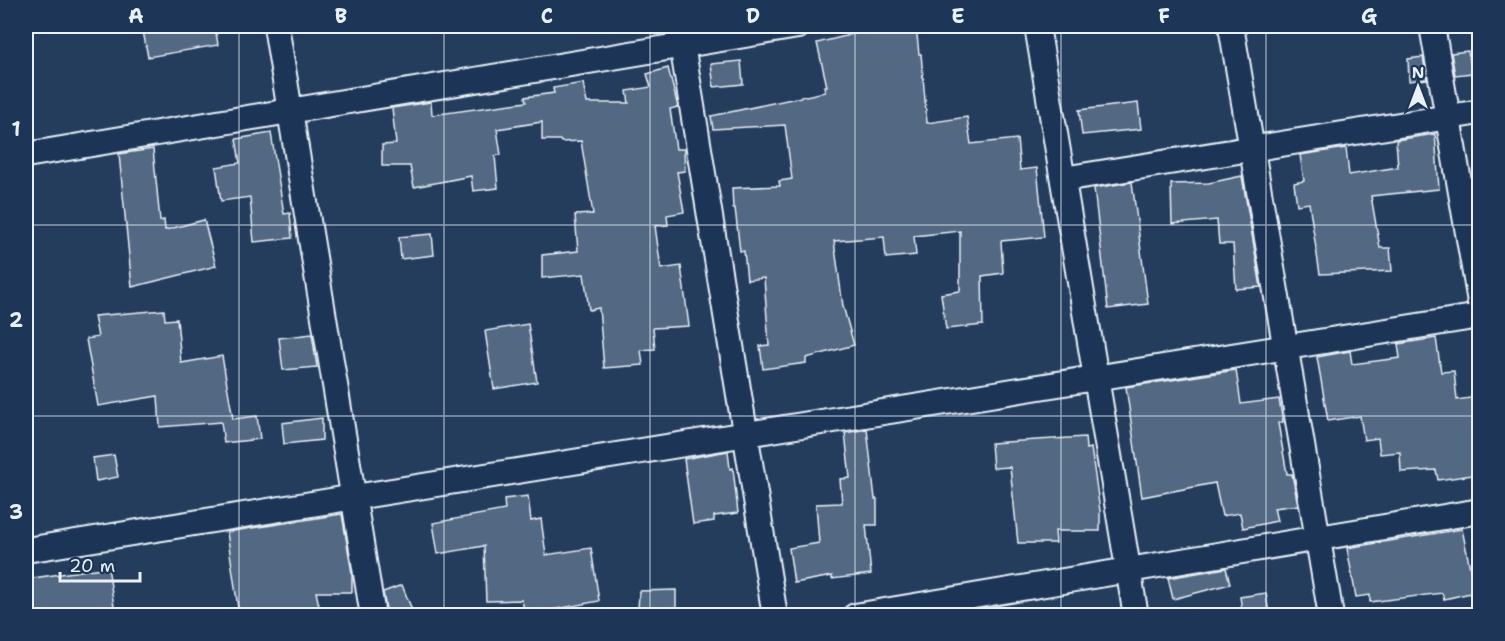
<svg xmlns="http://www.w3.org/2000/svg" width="1505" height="641" viewBox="0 0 1505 641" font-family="'Shantell Sans',sans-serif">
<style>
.building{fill:#536782;stroke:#e8f1f8;stroke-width:1.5}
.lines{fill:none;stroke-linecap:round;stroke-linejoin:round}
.street-casing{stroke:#e8f1f8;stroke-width:28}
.street{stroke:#1d3557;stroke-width:24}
.grid{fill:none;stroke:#e8f1f8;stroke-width:1.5;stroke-opacity:0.55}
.neatline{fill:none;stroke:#e8f1f8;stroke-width:2}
.grid-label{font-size:20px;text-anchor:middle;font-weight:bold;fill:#e8f1f8}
</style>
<rect width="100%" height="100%" fill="#253d5d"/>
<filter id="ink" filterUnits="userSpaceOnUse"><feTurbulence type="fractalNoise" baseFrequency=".0167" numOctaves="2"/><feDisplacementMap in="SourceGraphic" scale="12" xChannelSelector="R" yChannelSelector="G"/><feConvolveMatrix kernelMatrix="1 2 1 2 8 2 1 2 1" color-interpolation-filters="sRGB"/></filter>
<g filter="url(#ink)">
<g class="building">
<polygon points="142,26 215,26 218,45 148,57"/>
<polygon points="894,26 916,26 919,54 921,54 927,123 967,117 971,144 1017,139 1020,170 1037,168 1044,237 1001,241 1003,273 982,276 983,325 946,329 941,294 960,291 960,231 914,236 916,255 886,258 884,237 834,241 843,306 854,345 806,358 806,363 763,369 760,346 769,345 764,278 747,280 744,251 740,251 735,208 733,208 732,188 780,186 779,181 792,179 785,125 713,129 711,116 825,92 824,86 827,86 817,43 858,33 896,35"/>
<polygon points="1468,51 1472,73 1455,75 1451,53"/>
<polygon points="1423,57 1427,79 1409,81 1408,59"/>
<polygon points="741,61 743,84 714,87 711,64"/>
<polygon points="668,68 678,107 670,109 676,149 684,149 685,171 677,172 684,212 667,215 668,225 655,226 661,269 681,266 689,326 653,328 655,349 641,350 643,365 604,368 599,308 589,310 584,274 542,278 542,255 578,251 575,215 593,214 581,141 561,142 560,140 542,140 542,122 497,129 501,155 495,156 498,188 473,191 471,176 414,187 410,166 382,166 382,145 396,144 392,108 431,102 432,115 526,102 525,97 554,93 553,88 583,83 587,103 629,103 627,91 651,87 647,74"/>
<polygon points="1138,103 1141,129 1082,135 1079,110"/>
<polygon points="271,133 284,214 290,213 292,238 254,242 250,197 221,201 216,167 240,163 236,139"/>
<polygon points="1435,134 1439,189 1371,196 1380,248 1390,248 1392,271 1320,274 1309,203 1297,205 1294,183 1304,181 1300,155 1346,148 1349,175 1398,167 1396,140"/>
<polygon points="153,149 160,221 164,220 165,230 204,220 216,266 132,287 119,154"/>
<polygon points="1242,176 1261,287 1236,289 1233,244 1219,244 1217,220 1172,224 1171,184 1209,183"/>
<polygon points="1132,182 1148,304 1108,309 1094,188"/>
<polygon points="432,234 434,255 401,259 399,237"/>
<polygon points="164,310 165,320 177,319 181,363 222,356 233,419 257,416 260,439 224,443 221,422 160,427 158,396 98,406 86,339 98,337 94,316"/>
<polygon points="528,324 537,382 494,389 485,331"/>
<polygon points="312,334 317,367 283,370 279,338"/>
<polygon points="1436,338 1441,372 1454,371 1457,400 1477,397 1479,416 1479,474 1438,480 1436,470 1401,472 1400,452 1380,454 1378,438 1364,440 1360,416 1328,421 1317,357 1350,351 1352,364 1400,358 1398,344"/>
<polygon points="1236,370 1241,404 1279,399 1283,422 1278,423 1287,474 1292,474 1298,505 1274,508 1277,521 1243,528 1240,513 1222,516 1215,483 1142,497 1126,387"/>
<polygon points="322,418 322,440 284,444 282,423"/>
<polygon points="867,429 875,499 877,499 877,525 866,525 871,574 832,579 832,576 794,583 789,548 819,543 816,504 842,503 840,479 850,478 845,433"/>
<polygon points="1085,437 1086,449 1091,448 1100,511 1100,531 1055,531 1056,543 1018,543 1010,467 993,468 991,443"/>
<polygon points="728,451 730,469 733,468 738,513 714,516 714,521 693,524 684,459"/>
<polygon points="114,455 118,477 96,481 93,458"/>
<polygon points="528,496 531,521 541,519 546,555 591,548 599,601 525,615 522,600 486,601 484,546 438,554 433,523 505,510 504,499"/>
<polygon points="342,514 352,573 352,592 316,592 321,615 239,615 227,532"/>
<polygon points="1462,529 1475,592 1444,599 1442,593 1370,602 1370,595 1356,597 1347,548"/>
<polygon points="108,567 115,613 98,615 32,615 27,579"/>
<polygon points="1226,568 1230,584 1173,599 1168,578"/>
<polygon points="402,585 414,615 387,615 383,592"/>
<polygon points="676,590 676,610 638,611 639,591"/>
<polygon points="1266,593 1269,615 1243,615 1240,597"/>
</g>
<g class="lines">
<g class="street-casing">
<g id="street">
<polyline points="276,26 373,616"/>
<polyline points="679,26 775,616"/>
<polyline points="1037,26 1136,616"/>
<polyline points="1231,26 1331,616"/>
<polyline points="1432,26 1480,302"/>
<polyline points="26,155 798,26"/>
<polyline points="1063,179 1480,112"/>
<polyline points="26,550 1480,316"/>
<polyline points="855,616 1480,511"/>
</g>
</g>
<use href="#street" class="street"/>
</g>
</g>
<path class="grid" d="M239 26V616M444 26V616M650 26V616M855 26V616M1061 26V616M1266 26V616M26 225H1480M26 416H1480"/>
<rect width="1505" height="641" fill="none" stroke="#1d3557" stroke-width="66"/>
<g transform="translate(1418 87)" stroke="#1d3557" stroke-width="4.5" paint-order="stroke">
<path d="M0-4.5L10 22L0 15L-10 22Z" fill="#e8f1f8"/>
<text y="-9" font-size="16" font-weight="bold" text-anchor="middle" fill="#e8f1f8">N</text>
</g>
<path d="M60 572v9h80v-9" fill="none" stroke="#e8f1f8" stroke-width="3"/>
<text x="69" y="572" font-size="18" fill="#e8f1f8" stroke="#1d3557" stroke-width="4.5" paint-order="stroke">20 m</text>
<rect x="33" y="33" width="1439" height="575" class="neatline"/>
<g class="grid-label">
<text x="136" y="23">A</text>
<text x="341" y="23">B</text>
<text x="547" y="23">C</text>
<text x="753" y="23">D</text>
<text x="958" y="23">E</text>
<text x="1164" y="23">F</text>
<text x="1369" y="23">G</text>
<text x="16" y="136">1</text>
<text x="16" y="327">2</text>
<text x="16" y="519">3</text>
</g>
</svg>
